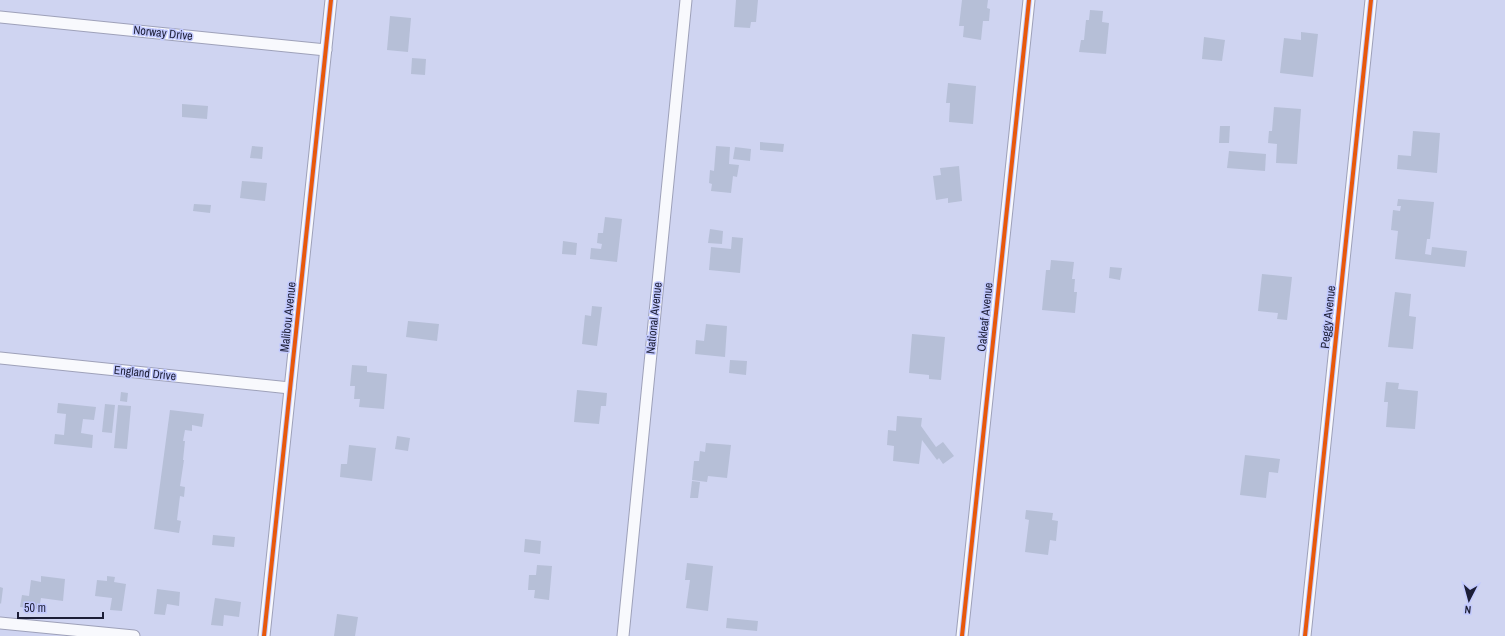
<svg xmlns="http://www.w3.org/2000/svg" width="1505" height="636" viewBox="0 0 1505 636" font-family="'Archivo Narrow',sans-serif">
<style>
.building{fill:#b6bfd7}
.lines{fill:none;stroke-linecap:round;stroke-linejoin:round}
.street-casing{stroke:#9ea1b9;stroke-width:13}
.street{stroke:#f8f9fd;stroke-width:11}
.cycleway-casing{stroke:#c2c9fe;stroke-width:6}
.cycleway{stroke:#e8590c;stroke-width:4}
.labels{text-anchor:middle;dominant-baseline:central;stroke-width:3;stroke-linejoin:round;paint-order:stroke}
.street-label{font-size:12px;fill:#1c1e36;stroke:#c2c9fe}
</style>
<rect width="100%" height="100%" fill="#cfd4f1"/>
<g class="building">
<polygon points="736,0 758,0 756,22 751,22 750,28 734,27"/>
<polygon points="962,0 988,0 987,8 990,9 989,21 983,21 981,40 963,37 964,26 959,26"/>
<polygon points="1090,10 1103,11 1102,22 1109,23 1106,54 1079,52 1081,40 1084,40 1086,20 1089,20"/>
<polygon points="390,16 411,18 408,52 387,50"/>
<polygon points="1301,32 1318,34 1313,77 1280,73 1284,38 1301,40"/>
<polygon points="1204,37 1225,40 1222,61 1202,59"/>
<polygon points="412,58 426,59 425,75 411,74"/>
<polygon points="948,83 976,86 973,124 949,122 950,103 946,103"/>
<polygon points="182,104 208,106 207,119 182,117"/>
<polygon points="1274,107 1301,109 1297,164 1276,163 1277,144 1268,143 1269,131 1272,131"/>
<polygon points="1220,126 1230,126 1229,143 1219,143"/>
<polygon points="1413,131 1440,133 1437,173 1397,169 1398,155 1411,156"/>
<polygon points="760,142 784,144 783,152 760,150"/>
<polygon points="252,146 263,147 262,159 250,158"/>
<polygon points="716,146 730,147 729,164 739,165 737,177 733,176 731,193 711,191 712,184 709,183 710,170 714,171"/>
<polygon points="735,147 751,149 750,161 733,159"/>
<polygon points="1229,151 1266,154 1265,171 1227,168"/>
<polygon points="959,166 962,201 948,203 948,198 936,200 933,176 941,175 940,168"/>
<polygon points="242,181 267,183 265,201 240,198"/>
<polygon points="1398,199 1434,202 1430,239 1427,239 1425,254 1431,255 1432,247 1467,251 1465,267 1395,259 1398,231 1391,230 1393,210 1400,211 1401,206 1397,206"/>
<polygon points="194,204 211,205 210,213 193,211"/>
<polygon points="605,217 622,219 617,262 590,259 591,248 601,249 602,244 597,243 598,233 603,233"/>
<polygon points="710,229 723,231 722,244 708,243"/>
<polygon points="732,237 743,238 740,273 709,270 711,247 731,249"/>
<polygon points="563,241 577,243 576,255 562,254"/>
<polygon points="1051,260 1074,262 1072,279 1075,279 1074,292 1077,292 1075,313 1042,310 1046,270 1050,270"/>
<polygon points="1110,267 1122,268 1120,280 1109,278"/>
<polygon points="1262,274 1292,277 1287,320 1277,319 1278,313 1258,311"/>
<polygon points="1395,292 1411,294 1409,316 1416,317 1413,349 1388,347"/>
<polygon points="592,306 602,307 597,346 582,344 585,315 591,316"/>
<polygon points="408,321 439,324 437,341 406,337"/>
<polygon points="706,324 727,326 725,357 695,354 696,340 704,341"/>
<polygon points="912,334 945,337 941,380 929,379 929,375 909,373"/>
<polygon points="730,360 747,361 746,375 729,373"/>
<polygon points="352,365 367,366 367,372 387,374 384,409 359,407 360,399 354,399 355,386 350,386"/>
<polygon points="1386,382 1399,383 1398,389 1418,391 1415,429 1386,427 1388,402 1384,402"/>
<polygon points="577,390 607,393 606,406 601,406 599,424 574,422"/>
<polygon points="121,392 128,393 127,402 120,401"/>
<polygon points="58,403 96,407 94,420 83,419 81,433 93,435 92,448 54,444 55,434 64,435 66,414 57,413"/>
<polygon points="105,404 115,405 112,433 102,432"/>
<polygon points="118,405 131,406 127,449 114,448"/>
<polygon points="170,410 204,414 202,427 192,425 192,431 185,430 183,441 185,441 183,460 184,460 180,486 185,487 184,497 180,496 177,520 181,521 179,533 154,529"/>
<polygon points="897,416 922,418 921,426 936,447 943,442 954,456 943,464 939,458 937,460 922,440 919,464 893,461 894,446 887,445 888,430 896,431"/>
<polygon points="397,436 410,438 408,451 395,449"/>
<polygon points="706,443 731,445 727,478 708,476 707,482 692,480 694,461 699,461 700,451 705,452"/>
<polygon points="349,445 376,448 372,481 340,477 341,464 347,464"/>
<polygon points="1245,455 1280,459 1278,473 1269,472 1266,498 1240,495"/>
<polygon points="692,481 700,482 698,498 690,498"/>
<polygon points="1026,510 1053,513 1052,520 1058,521 1056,541 1050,540 1048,555 1025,552 1029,520 1025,519"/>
<polygon points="213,535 235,537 234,547 212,545"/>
<polygon points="525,539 541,541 540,554 524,552"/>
<polygon points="687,563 713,566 708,611 686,608 690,580 685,580"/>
<polygon points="537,565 552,566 549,600 534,598 535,590 528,590 529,575 536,575"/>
<polygon points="41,576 65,579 63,601 41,598 39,609 20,607 22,595 29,596 31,580 41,582"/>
<polygon points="107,576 115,577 114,582 126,584 122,611 110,610 112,598 95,596 97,580 107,581"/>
<polygon points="0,587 3,588 1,604 0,603"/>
<polygon points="157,589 180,592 179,606 167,604 165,615 154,614"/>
<polygon points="215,598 241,602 239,617 224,615 223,626 211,625"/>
<polygon points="337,614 358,617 355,636 334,636"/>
<polygon points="727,618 758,621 757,631 726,628"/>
</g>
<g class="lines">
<g class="street-casing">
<g id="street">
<polyline points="0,17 326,50"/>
<polyline points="0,358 290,388"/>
<polyline points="0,623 134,636"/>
<polyline points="264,636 331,0"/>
<polyline points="623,636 686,0"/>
<polyline points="962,636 1029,0"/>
<polyline points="1305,636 1371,0"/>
</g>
</g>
<use href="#street" class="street"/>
<g class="cycleway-casing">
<g id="cycleway">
<polyline points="264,636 331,0"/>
<polyline points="962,636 1029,0"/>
<polyline points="1305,636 1371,0"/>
</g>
</g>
<use href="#cycleway" class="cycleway"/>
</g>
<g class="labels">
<g class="street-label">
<text transform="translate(163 33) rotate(6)">Norway Drive</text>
<text transform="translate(288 317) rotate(-84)">Malibou Avenue</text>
<text transform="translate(985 317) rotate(-84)">Oakleaf Avenue</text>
<text transform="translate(1328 317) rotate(-84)">Peggy Avenue</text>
<text transform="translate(654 318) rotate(-84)">National Avenue</text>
<text transform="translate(145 373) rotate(6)">England Drive</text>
</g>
</g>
<g transform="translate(1469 600) rotate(186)" stroke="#c2c9fe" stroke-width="3" paint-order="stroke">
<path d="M0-3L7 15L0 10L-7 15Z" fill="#1c1e36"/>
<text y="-6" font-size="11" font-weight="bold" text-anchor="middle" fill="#1c1e36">N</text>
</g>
<path d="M18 612v6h85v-6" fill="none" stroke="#1c1e36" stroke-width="2"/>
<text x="24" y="612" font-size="12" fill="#1c1e36" stroke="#c2c9fe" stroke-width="3" paint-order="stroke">50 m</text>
</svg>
